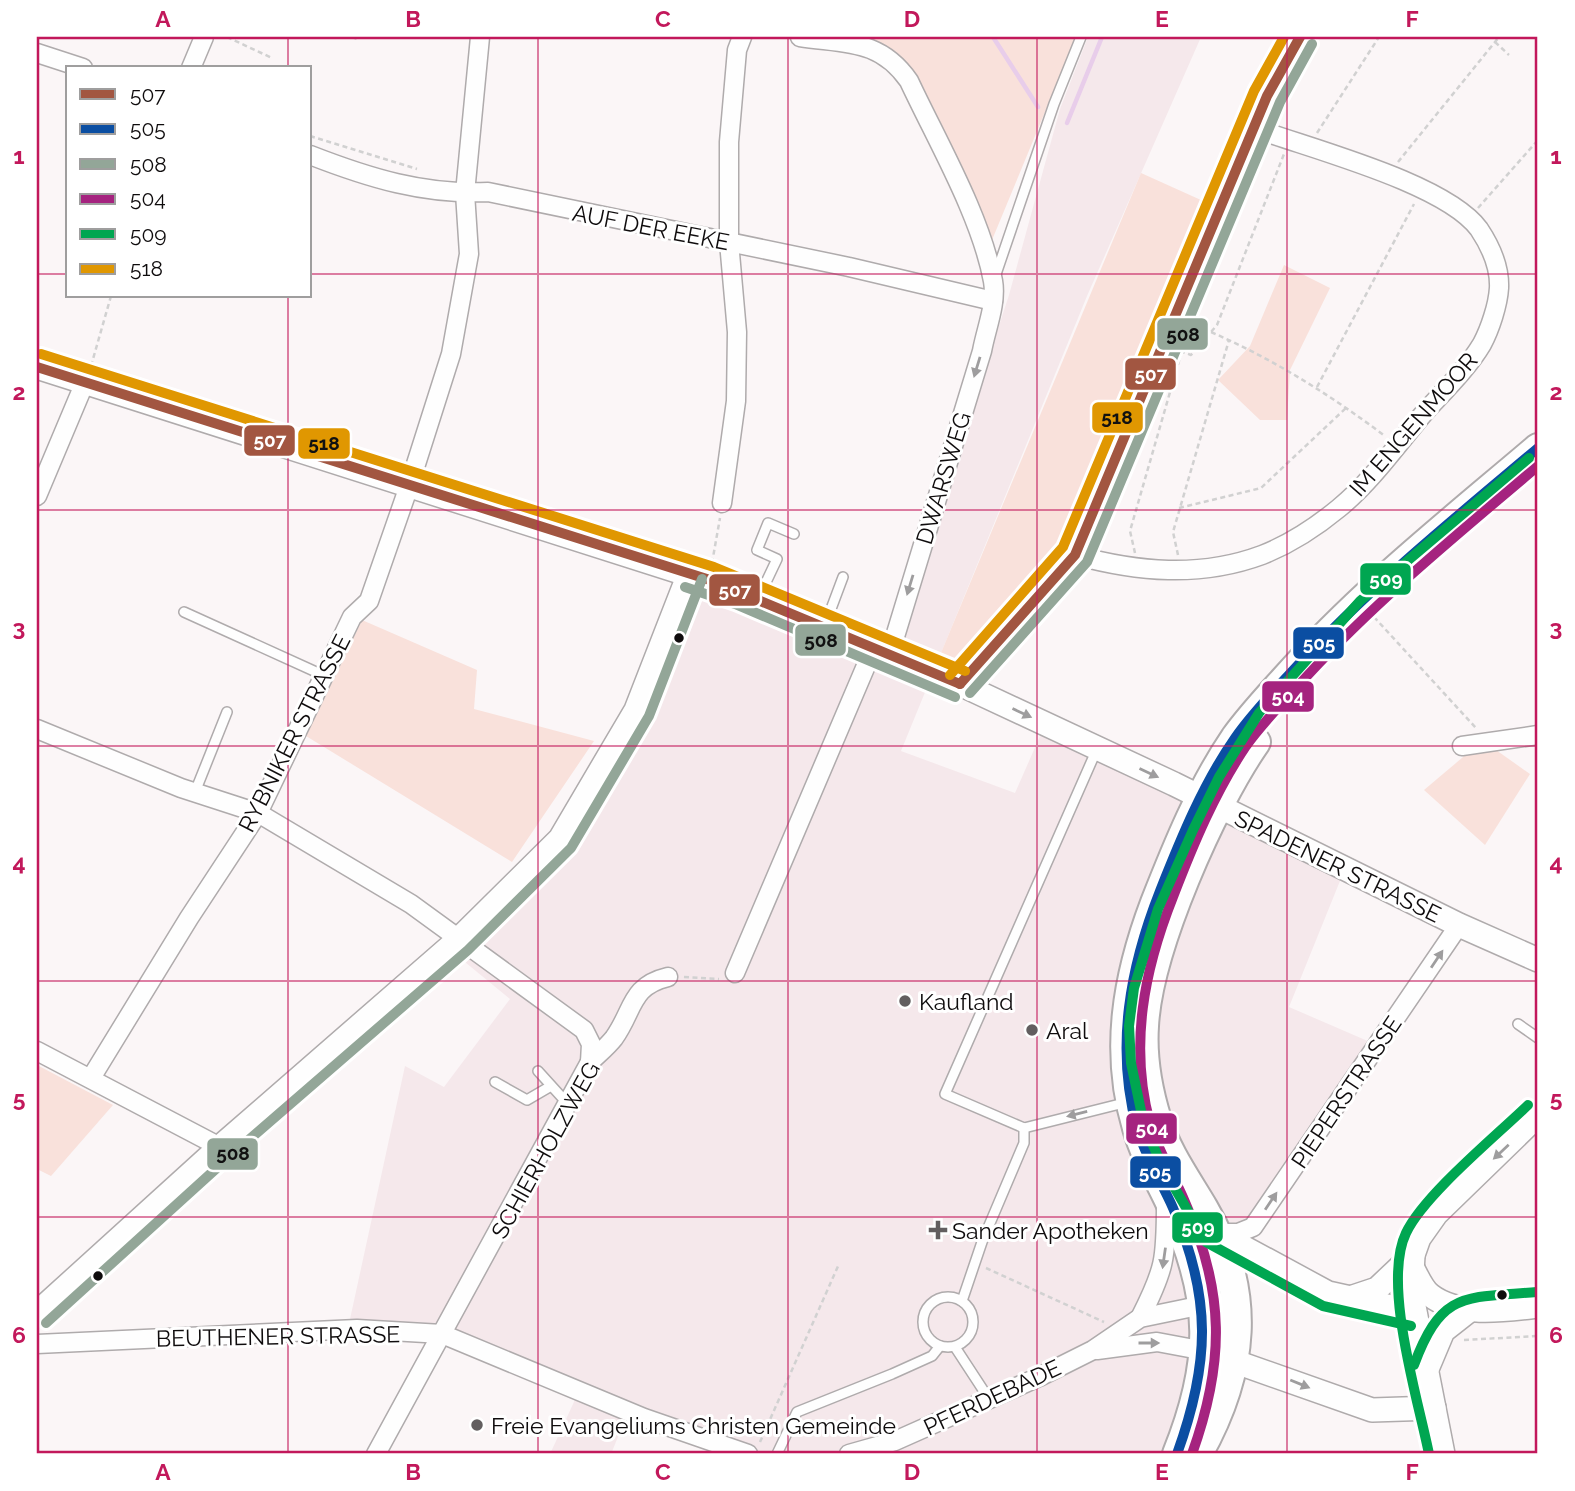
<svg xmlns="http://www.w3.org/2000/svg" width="1575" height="1491" viewBox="0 0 1575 1491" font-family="Raleway,sans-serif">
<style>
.built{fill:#f5e8eb}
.green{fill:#f9e1db}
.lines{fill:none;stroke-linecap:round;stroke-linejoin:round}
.stream{stroke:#e8cdea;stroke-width:4.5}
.service-casing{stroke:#afabac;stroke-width:12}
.minor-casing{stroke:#afabac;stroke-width:21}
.tertiary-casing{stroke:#afabac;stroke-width:26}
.primary-casing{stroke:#afabac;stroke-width:32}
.path{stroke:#d1d1d1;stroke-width:2.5;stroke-dasharray:5 3.5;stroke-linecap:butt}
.service{stroke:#fefefe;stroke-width:9}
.minor{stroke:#fefefe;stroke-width:18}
.tertiary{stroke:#fefefe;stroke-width:23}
.primary{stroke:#fefefe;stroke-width:28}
.bus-1-casing{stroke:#fff;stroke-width:16}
.bus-2-casing{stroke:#fff;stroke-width:16}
.bus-3-casing{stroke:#fff;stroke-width:16}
.bus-4-casing{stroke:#fff;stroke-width:16}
.bus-5-casing{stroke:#fff;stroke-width:16}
.bus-6-casing{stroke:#fff;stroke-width:16}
.bus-1{stroke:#a25641;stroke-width:10}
.bus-2{stroke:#0b4ea2;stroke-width:10}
.bus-3{stroke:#93a698;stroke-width:10}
.bus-4{stroke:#a5237f;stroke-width:10}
.bus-5{stroke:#00a651;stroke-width:10}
.bus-6{stroke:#e09701;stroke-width:10}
.oneway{fill:#9e9d9e}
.grid{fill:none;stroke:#c2185b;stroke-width:2;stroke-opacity:0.55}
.bus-dot{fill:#0f0c0d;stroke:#fff;stroke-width:2.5}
.poi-dot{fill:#625e5f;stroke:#fff;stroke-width:2.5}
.labels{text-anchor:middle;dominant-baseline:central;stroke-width:6;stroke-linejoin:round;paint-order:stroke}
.street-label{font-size:23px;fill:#0f0c0d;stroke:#fff}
.poi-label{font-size:23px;fill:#0f0c0d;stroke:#fff;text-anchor:start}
.line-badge{stroke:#fff;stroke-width:2.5}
.badge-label{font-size:19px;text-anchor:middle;font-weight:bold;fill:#fff}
.pale-badge-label{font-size:19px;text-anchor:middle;font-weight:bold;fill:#111}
.neatline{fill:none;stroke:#c2185b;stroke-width:2.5}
.grid-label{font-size:23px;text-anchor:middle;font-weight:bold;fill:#c2185b}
</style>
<rect width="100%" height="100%" fill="#fbf6f7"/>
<polygon class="built" points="1088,37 1201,37 1087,296 901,751 1015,793 1044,727 1344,871 1289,1007 1370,1042 1231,1241 1243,1302 1203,1454 752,1454 629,1410 611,1454 550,1454 579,1391 442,1341 347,1333 405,1066 444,1087 510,999 460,958 566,844 694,582 890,661 1009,295 1060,109"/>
<g class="green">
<polygon points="830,37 1076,37 992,240 915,81"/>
<polygon points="1141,173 1212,205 1072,553 958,682 933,672"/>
<polygon points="1284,265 1330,288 1290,370 1287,420 1260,420 1218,380 1250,346"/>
<polygon points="362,620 477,670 474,709 594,741 512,862 306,736"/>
<polygon points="1496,750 1530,774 1485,845 1424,790 1469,752"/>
<polygon points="37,1065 113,1105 51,1176 37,1169"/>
</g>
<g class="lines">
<g class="stream">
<polyline points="993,37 1038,107"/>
<polyline points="1067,123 1102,37"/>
</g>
<g class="service-casing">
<g id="service">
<polyline points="995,277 1054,104 1081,37"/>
<polyline points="759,597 777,559 757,550 768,523 794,534"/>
<polyline points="184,612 325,676"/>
<polyline points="825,625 843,577"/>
<polyline points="1097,749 945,1094 1024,1128 1128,1102"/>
<polyline points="195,792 227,712"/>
<polyline points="1518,1024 1538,1038"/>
<polyline points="538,1071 567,1103"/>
<polyline points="495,1082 527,1100 551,1086"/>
<circle cx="948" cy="1322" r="25"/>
<polyline points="962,1301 982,1242 1024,1143 1024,1128"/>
<polyline points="955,1347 989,1399"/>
<polyline points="777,1454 797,1412 892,1374 932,1356 940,1346"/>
</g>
</g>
<g class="minor-casing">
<g id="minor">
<path d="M800 37C846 44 880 39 909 81 937 141 981 216 993 281 997 303 986 329 982 351L890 653"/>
<polyline points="37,53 83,68"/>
<polyline points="191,68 204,37"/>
<path d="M310 155C369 178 424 195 488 192L849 267 993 301"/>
<polyline points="37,496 85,382"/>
<polyline points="722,503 736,401 737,332 729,242 729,142 737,50 742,37"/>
<path d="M1075 555C1137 572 1200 578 1262 555 1290 544 1316 527 1339 508 1371 482 1397 445 1424 413 1444 391 1467 369 1482 344 1490 329 1498 305 1499 288 1500 266 1491 247 1479 229 1445 183 1311 149 1254 128"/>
<polyline points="37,729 181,788 258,813 411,904 584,1030 591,1044 590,1062"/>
<polyline points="1462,746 1538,735"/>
<polyline points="735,973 874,647"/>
<polyline points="37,1051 220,1147"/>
<polyline points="91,1078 189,918 258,813 352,617 369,601 409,486 451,354 469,254 465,193 480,37"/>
<polyline points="1217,1233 1238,1233 1253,1227 1459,925"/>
<path d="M1140 1318C1165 1269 1166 1259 1166 1204"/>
<polyline points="37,1344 357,1329 442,1334 644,1418 748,1454"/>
<polyline points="1097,1350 1157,1342 1205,1351"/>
<path d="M376 1454 590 1062C598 1054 607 1047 614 1038 634 1010 630 986 668 977"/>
<polyline points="849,1454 895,1441 1039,1377 1093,1350 1140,1318 1203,1305 1237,1307"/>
</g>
</g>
<g class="tertiary-casing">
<g id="tertiary">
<polyline points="37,367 740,591 960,684 1174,784 1459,925 1538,960"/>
<polyline points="960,684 1075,555 1267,96 1300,37"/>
<polyline points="1217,1233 1328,1293 1414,1312"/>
<path d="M1412 1267C1417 1276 1422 1289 1430 1295 1458 1317 1505 1310 1538 1306"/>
<polyline points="1350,1298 1377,1289 1413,1255"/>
<polyline points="37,1313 220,1147 459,939 560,839 636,710 689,574"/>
<polyline points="1219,1356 1372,1410 1434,1408"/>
<polyline points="1427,1369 1443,1331 1471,1309"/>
<polyline points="1443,1454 1411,1291 1413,1255 1419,1238 1436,1214 1538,1115"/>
</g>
</g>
<g class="primary-casing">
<g id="primary">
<path d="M1177 1454C1214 1362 1214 1300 1173 1209 1161 1182 1145 1157 1137 1128 1114 1051 1127 977 1155 903 1177 847 1201 788 1235 738 1250 717 1268 698 1285 679 1361 593 1451 522 1538 448"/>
<path d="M1198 1454C1244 1372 1253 1292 1204 1209 1187 1180 1167 1153 1157 1120 1148 1091 1142 1056 1144 1026 1148 949 1212 805 1256 742"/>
</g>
</g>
<g class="path">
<polyline points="227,37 272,58"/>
<polyline points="352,37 359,40"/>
<polyline points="1495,42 1509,55"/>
<polyline points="1317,133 1379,37"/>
<polyline points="310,136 417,169"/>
<polyline points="1398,162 1499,37"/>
<polyline points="1478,208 1538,140"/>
<path d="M1211 332C1275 360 1330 395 1385 436"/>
<polyline points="1180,351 1191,355 1217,325 1284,154"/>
<polyline points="91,366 111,296"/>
<polyline points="1317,387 1414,204"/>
<polyline points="1179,508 1261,488 1347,407"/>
<polyline points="1135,553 1130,531 1181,354"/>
<polyline points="1178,555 1173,532 1229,340"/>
<polyline points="712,563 720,518"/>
<polyline points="1374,617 1476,728"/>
<polyline points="684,977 719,979"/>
<polyline points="986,1268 1104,1322"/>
<polyline points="1464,1340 1538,1336"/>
<polyline points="760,1442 839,1264"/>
<polyline points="1365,1454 1366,1452 1372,1454"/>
</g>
<use href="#service" class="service"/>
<use href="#minor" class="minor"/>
<use href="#tertiary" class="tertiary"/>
<use href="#primary" class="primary"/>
<g class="bus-1-casing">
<g id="bus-1">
<polyline points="37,367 710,580 960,684"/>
<polyline points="960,684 1075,555 1267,96 1300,37"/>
</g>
</g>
<g class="bus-2-casing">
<path id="bus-2" d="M1177 1454C1210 1363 1212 1298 1173 1208 1161 1181 1145 1156 1137 1128 1115 1047 1130 967 1160 891 1181 838 1203 784 1235 738 1253 712 1276 689 1297 666 1371 586 1455 518 1538 448"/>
</g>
<g class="bus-3-casing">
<g id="bus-3">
<polyline points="685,587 735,604 955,697"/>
<polyline points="970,693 1087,562 1280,102 1312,44"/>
<polyline points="46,1323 229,1157 468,950 571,848 649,716 702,579"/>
</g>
</g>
<g class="bus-4-casing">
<path id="bus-4" d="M1192 1454C1225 1362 1225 1292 1185 1202 1174 1176 1158 1151 1150 1123 1129 1046 1144 970 1173 897 1193 845 1215 792 1246 746 1264 721 1286 699 1307 676 1378 599 1459 533 1538 466"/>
</g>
<g class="bus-5-casing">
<g id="bus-5">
<polyline points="1411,1326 1323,1306 1206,1242 1163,1168 1144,1125 1131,1063 1129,1026 1134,988 1158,909 1193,830 1219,777 1259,713 1360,601 1529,458"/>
<path d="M1414 1365C1442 1290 1465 1298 1537 1292"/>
<path d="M1429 1454C1418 1399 1382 1283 1406 1233 1424 1195 1496 1136 1528 1105"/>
</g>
</g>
<g class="bus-6-casing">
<g id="bus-6">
<polyline points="41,354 714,567 965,671"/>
<polyline points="950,675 1063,547 1254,91 1284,37"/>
</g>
</g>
<use href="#bus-1" class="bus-1"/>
<use href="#bus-2" class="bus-2"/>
<use href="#bus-3" class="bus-3"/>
<use href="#bus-4" class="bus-4"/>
<use href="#bus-5" class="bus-5"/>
<use href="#bus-6" class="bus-6"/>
</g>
<defs><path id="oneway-solid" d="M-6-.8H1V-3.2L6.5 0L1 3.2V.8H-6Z" transform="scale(1.75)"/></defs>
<g class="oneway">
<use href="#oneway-solid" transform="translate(977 367) rotate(107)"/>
<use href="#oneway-solid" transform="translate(910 585) rotate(107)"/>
<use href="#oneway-solid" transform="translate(1022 713) rotate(25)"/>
<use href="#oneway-solid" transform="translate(1149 773) rotate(25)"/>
<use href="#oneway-solid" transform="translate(1437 959) rotate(-56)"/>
<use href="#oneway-solid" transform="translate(1077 1114) rotate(166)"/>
<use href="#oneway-solid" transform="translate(1501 1152) rotate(137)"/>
<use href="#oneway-solid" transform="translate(1271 1201) rotate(-56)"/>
<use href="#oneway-solid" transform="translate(1164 1258) rotate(98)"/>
<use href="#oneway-solid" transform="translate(1149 1343)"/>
<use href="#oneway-solid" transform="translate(1300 1384) rotate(22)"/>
</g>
<path class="grid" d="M288 37V68M538 37V1454M788 37V1454M1037 37V1454M1287 37V1454M37 274H68M310 274H1538M288 296V1454M37 510H1538M37 746H1538M37 981H1538M37 1217H1538"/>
<g class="bus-dot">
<circle cx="679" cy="638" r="6"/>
<circle cx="98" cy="1276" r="6"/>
<circle cx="1502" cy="1295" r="6"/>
</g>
<g class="poi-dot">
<circle cx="905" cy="1001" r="7"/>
<circle cx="1032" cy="1030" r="7"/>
<path d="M934.5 1219.5h7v7h7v7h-7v7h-7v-7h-7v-7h7z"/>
<circle cx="477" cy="1425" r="7"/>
</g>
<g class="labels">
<g class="street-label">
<text transform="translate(651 227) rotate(11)">AUF DER EEKE</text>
<text transform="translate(1413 424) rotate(-49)">IM ENGENMOOR</text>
<text transform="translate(943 478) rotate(-73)">DWARSWEG</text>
<text transform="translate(294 733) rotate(-63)">RYBNIKER STRASSE</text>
<text transform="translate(1338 866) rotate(26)">SPADENER STRASSE</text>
<text transform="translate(1346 1092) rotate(-56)">PIEPERSTRASSE</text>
<text transform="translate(545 1150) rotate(-61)">SCHIERHOLZWEG</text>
<text transform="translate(278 1336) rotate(-1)">BEUTHENER STRASSE</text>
<text transform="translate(992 1397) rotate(-25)">PFERDEBADE</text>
</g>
<g class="poi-label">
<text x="919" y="1001">Kaufland</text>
<text x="1046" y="1030">Aral</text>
<text x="952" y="1230">Sander Apotheken</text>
<text x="491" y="1425">Freie Evangeliums Christen Gemeinde</text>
</g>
</g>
<g class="line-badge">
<rect x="1156" y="317" width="53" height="34" rx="7" fill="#93a698"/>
<rect x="1124" y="357" width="53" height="34" rx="7" fill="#a25641"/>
<rect x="1091" y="401" width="53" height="33" rx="7" fill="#e09701"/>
<rect x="243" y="424" width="53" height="33" rx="7" fill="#a25641"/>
<rect x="297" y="427" width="54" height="33" rx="7" fill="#e09701"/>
<rect x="1359" y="562" width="53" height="34" rx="7" fill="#00a651"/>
<rect x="708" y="573" width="53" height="34" rx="7" fill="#a25641"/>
<rect x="794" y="623" width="53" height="34" rx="7" fill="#93a698"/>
<rect x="1292" y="626" width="53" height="34" rx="7" fill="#0b4ea2"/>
<rect x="1261" y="680" width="54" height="33" rx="7" fill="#a5237f"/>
<rect x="1125" y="1112" width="53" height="33" rx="7" fill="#a5237f"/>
<rect x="206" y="1137" width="53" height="34" rx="7" fill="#93a698"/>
<rect x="1129" y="1155" width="53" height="34" rx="7" fill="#0b4ea2"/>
<rect x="1171" y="1211" width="53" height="33" rx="7" fill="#00a651"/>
</g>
<g class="badge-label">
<text x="1151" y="381">507</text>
<text x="270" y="447">507</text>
<text x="1386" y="586">509</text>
<text x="735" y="597">507</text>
<text x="1319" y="650">505</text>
<text x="1288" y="703">504</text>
<text x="1152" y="1135">504</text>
<text x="1155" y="1179">505</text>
<text x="1198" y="1234">509</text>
</g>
<g class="pale-badge-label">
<text x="1183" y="341">508</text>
<text x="1117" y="424">518</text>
<text x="324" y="450">518</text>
<text x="821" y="647">508</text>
<text x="233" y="1160">508</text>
</g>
<rect width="1575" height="1491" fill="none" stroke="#ffffff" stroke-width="77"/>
<rect x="66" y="66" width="245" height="231" fill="#ffffff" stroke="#9f9e9e" stroke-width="2"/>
<rect x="80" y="89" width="35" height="10" fill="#a25641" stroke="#9f9e9e" stroke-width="2"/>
<text x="130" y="102" font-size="21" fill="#0f0c0d">507</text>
<rect x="80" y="124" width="35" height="10" fill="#0b4ea2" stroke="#9f9e9e" stroke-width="2"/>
<text x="130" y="136" font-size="21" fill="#0f0c0d">505</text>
<rect x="80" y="159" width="35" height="10" fill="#93a698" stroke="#9f9e9e" stroke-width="2"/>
<text x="130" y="172" font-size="21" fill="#0f0c0d">508</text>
<rect x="80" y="194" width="35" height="10" fill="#a5237f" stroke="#9f9e9e" stroke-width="2"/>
<text x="130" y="206" font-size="21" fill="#0f0c0d">504</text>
<rect x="80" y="229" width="35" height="10" fill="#00a651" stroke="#9f9e9e" stroke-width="2"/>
<text x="130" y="242" font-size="21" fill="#0f0c0d">509</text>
<rect x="80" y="264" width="35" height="10" fill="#e09701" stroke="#9f9e9e" stroke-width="2"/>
<text x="130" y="276" font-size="21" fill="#0f0c0d">518</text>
<rect x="38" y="38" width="1498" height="1414" class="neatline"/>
<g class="grid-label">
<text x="163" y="27">A</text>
<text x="413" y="27">B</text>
<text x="663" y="27">C</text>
<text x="912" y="27">D</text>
<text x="1162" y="27">E</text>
<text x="1412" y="27">F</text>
<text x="19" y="164">1</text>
<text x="1556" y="164">1</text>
<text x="19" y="400">2</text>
<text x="1556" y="400">2</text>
<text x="19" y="636">3</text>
<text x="1556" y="636">3</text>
<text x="19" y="871">4</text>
<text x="1556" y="871">4</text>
<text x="19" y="1107">5</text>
<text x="1556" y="1107">5</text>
<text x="19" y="1343">6</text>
<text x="1556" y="1343">6</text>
<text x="163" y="1480">A</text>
<text x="413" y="1480">B</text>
<text x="663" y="1480">C</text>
<text x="912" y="1480">D</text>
<text x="1162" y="1480">E</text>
<text x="1412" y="1480">F</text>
</g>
</svg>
